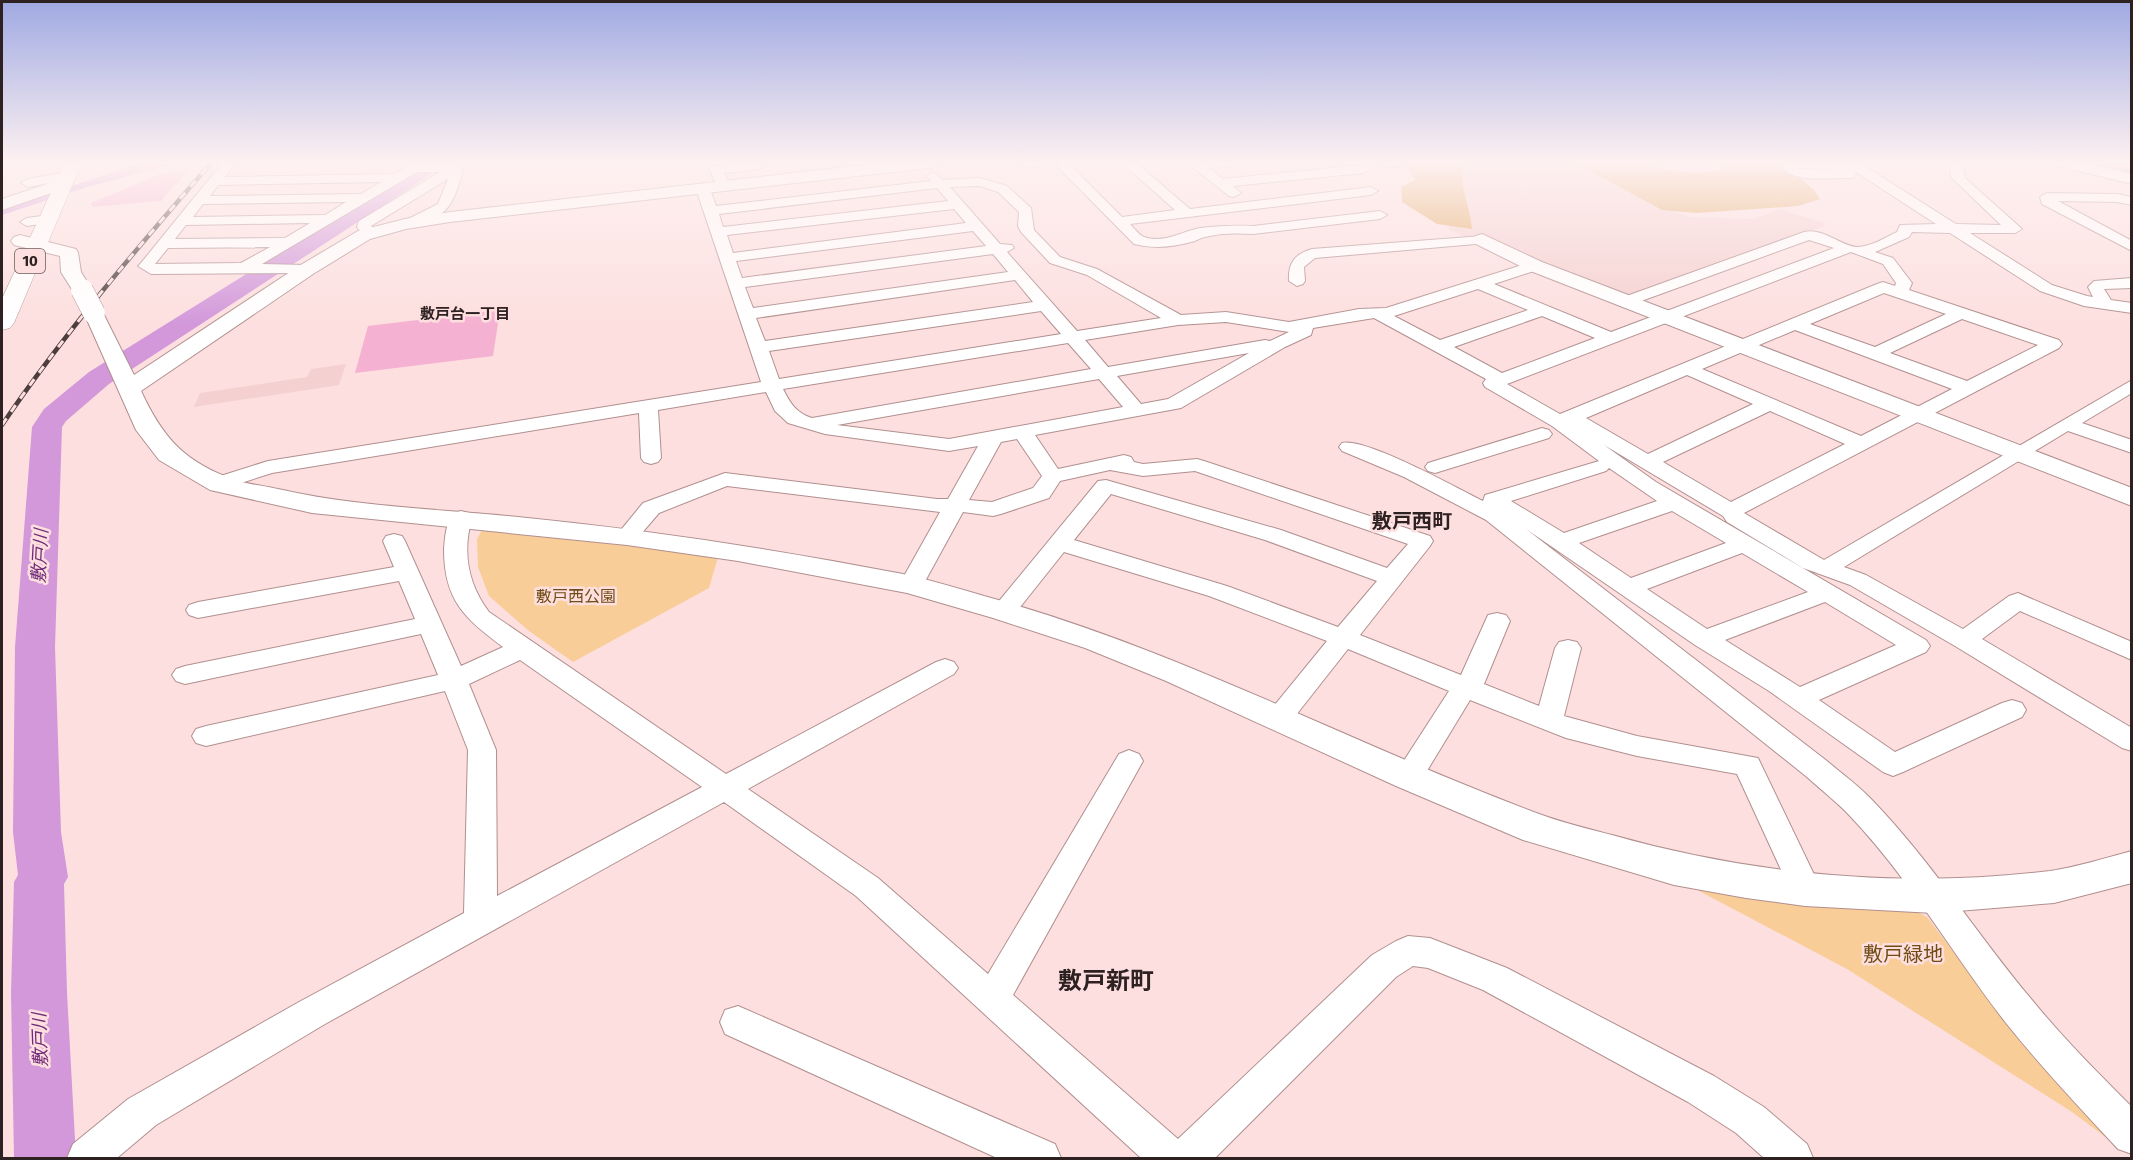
<svg xmlns="http://www.w3.org/2000/svg" width="2133" height="1160" viewBox="0 0 2133 1160" font-family="'Fira Sans','Noto Sans JP',sans-serif">
<style>
.built{fill:#f5d0d0}
.green{fill:#f8cd98}
.forest{fill:#e1a962}
.water{fill:#d298da}
.lines{fill:none;stroke-linecap:round;stroke-linejoin:round}
.river{fill:#d298da;fill-rule:evenodd}
.building{fill:#f5b1d1}
.minor-casing{stroke:#b18f8f;stroke-width:2}
.tertiary-casing{stroke:#b18f8f;stroke-width:2}
.trunk-casing{stroke:#b18f8f;stroke-width:1}
.minor{fill:#fff;fill-rule:evenodd}
.tertiary{fill:#fff;fill-rule:evenodd}
.trunk{fill:#fff;fill-rule:evenodd}
.rail-casing{stroke:#4d3d3d;stroke-width:4.5}
.rail{stroke:#fddfdf;stroke-width:3;stroke-dasharray:8;stroke-linecap:butt}
.tertiary-bridge-casing{stroke:#b18f8f;stroke-width:23;stroke-linecap:butt}
.tertiary-bridge{stroke:#fff;stroke-width:22}
.labels{text-anchor:middle;dominant-baseline:central;stroke-width:5;stroke-linejoin:round;paint-order:stroke}
.shield{fill:#fddfdf;stroke:#6c5a5a;stroke-width:1.5}
.shield-label{font-size:15px;font-weight:bold;fill:#2e2121}
.far-neighbourhood-label{font-size:15px;font-weight:bold;fill:#2e2121;stroke:#fddfdf}
.park-label{font-size:16px;fill:#714c15;stroke:#fddfdf}
.water-label{font-size:18px;font-style:italic;fill:#6f2b79;stroke:#fddfdf}
.quarter-label{font-size:20px;font-weight:bold;fill:#2e2121;stroke:#fddfdf}
.near-park-label{font-size:20px;fill:#714c15;stroke:#fddfdf}
.near-quarter-label{font-size:24px;font-weight:bold;fill:#2e2121;stroke:#fddfdf}
</style>
<rect width="100%" height="100%" fill="#fddfdf"/>
<g class="built">
<polygon points="1454,162 1581,162 1657,206 1691,217 1753,219 1780,209 1827,224 1807,234 1633,296 1538,260 1488,236 1469,238 1449,230 1449,226 1457,220"/>
<polygon points="346,364 339,385 194,407 200,393 307,377 311,369"/>
</g>
<g class="green">
<polygon points="499,528 718,557 709,588 573,662 529,631 489,596 478,567 477,539 482,530"/>
<polygon points="1684,883 1917,912 1927,917 2006,1021 2113,1139 2131,1156 2072,1112 1847,969"/>
</g>
<g class="forest">
<path d="M1404 162H1463C1459 186 1470 206 1472 229L1437 224 1402 202 1401 187 1415 180Z"/>
<polygon points="1567,162 1649,162 1665,170 1696,173 1724,170 1719,162 1782,162 1814,190 1820,199 1798,206 1697,213 1662,210 1605,179"/>
</g>
<polygon class="water" points="144,162 179,162 84,188 2,215 2,209"/>
<g class="lines">
<g class="river">
<polygon points="426,162 450,162 109,384 66,421 62,427 55,647 61,832 68,877 64,884 67,993 76,1158 14,1158 11,993 14,882 18,875 13,832 15,647 32,427 44,409 89,372"/>
<polygon points="2076,162 2132,164 2132,176 2086,168 2079,166"/>
</g>
</g>
<g class="building">
<polygon points="188,170 161,201 92,207 91,203 163,173"/>
<polygon points="500,310 493,356 355,373 368,326"/>
</g>
<g class="lines">
<g class="minor-casing">
<g id="minor">
<polygon points="2,162 13,162 2,167"/>
<polygon points="76,162 93,162 75,172 67,172 65,169"/>
<path d="M223 162H236L225 177 395 174 415 162 457 165 463 169C453 209 446 218 405 228L398 224 438 204 448 179 371 226 377 231 369 238H359L357 235 360 231 357 227 359 221 440 172H417L262 264 306 265 311 267 314 270 311 273 151 274 138 266 141 263ZM381 182 361 194 210 196 218 185ZM346 202 325 215 193 217 203 204ZM310 223 285 238 175 239 186 225ZM270 247 241 263 155 264 168 248Z"/>
<polygon points="749,162 764,162 765,165 759,169 724,173 730,186 723,190 718,189 710,170 711,167"/>
<path d="M1011 162H1051C1043 168 1019 168 1011 162Z"/>
<path d="M1053 162H1067L1122 217 1175 210 1121 162H1135L1190 209 1371 187 1378 191 1371 195 1130 224C1134 228 1139 235 1144 237 1163 244 1183 231 1200 228 1218 226 1235 225 1253 226L1380 211 1387 215 1380 219 1253 234C1237 233 1220 233 1205 237 1200 238 1196 241 1191 242 1173 247 1153 249 1134 244Z"/>
<polygon points="1186,162 1238,162 1232,166 1209,168 1223,179 1363,165 1369,169 1363,173 1233,186 1241,193 1234,197 1229,196"/>
<path d="M1373 162H1406V163C1399 169 1381 168 1373 162Z"/>
<path d="M1786 162H1858L1956 224 2001 225 1951 177 1950 162H1962L1965 178 2022 229 2015 233H1970L2052 285 2087 296 2093 297 2088 287 2094 281 2132 278V288L2104 289 2111 300 2132 303V313L2084 306 2040 291 1950 233 1912 232 1909 237 1875 252 1893 258 1912 283 1909 290 2059 340 2062 344 2059 348 1744 513 1824 560 2132 380V393L2082 423 2132 440V453L2068 431 1844 567 1866 575 1963 629 2009 596 2018 593 2132 642V660L2020 611 1982 639 2132 728V751L2122 748 1955 646 1850 585 1803 568 1727 522 1723 516 1604 445 1656 482 1926 640 1930 646 1926 652 1819 700 1895 752 2002 703 2012 700 2022 703 2026 710 2022 717 1903 772 1893 776 1883 772 1769 691 1695 645 1526 529 1827 761C1842 774 1859 786 1872 800 1932 862 1977 935 2032 1000 2063 1038 2097 1072 2132 1107V1154L2118 1149C2080 1108 2041 1067 2006 1023 1953 955 1910 879 1850 816 1837 802 1821 790 1807 777L1486 520 1404 477 1342 451 1339 447 1342 443C1365 437 1457 488 1483 501L1485 495 1599 461 1552 426 1485 387 1483 383 1486 379 1374 318 1313 328 1311 335 1285 347 1181 408 1035 435 1058 469 1124 455 1131 457 1134 462 1143 464 1197 459 1204 461 1430 536 1433 541 1430 546 1360 635 1461 675 1488 615 1497 613 1506 615 1510 621 1484 684 1539 706 1555 648 1559 642 1568 640 1577 642 1581 648 1564 716 1637 736 1758 758 1821 889 1816 898 1805 902 1794 898 1737 774 1637 756 1566 738 1470 700 1419 784 1409 787 1399 784 1394 776 1449 691 1348 649 1289 724 1279 727 1269 724 1265 717 1327 641 1209 596 1064 552 1013 616 1004 619 995 616 992 611 995 606 1098 481 1106 480 1281 530 1387 568 1408 544 1195 471 1143 476 1110 470 1060 481 1049 498 1001 514 993 516 963 512 923 585 920 590 911 592 902 590 899 585 940 512 727 486 659 513 635 541 627 543 619 541 616 536 643 503 725 473 937 499H948L978 446 949 451 825 434 788 423 775 411 766 392 658 410 661 458 658 462 651 464 644 462 641 458 639 413 272 473 219 490 211 489 208 484 211 479 268 461 761 382 696 189 703 185 710 189 716 206 931 181 927 176 933 172 943 180 980 178 1007 186 1031 208 1034 230 1060 257 1097 269 1181 315 1226 312 1289 322 1359 309 1386 308 1535 261 1543 266 1540 269 1494 284 1611 332 1834 248 1809 240 1633 304 1627 306 1619 301 1621 298 1804 232C1822 227 1841 246 1857 247 1871 247 1886 237 1897 232L1900 225 1936 224 1856 172 1855 177 1850 178C1829 177 1796 184 1781 167ZM1797 168 1845 170 1800 169ZM980 186 998 192 1019 212 1018 226 1021 232 1050 263 1087 275 1161 318 1077 331 1007 252 1014 248 1012 245 1000 244 950 187ZM937 188 948 201 723 227 719 214ZM954 209 966 223 733 253 727 235ZM973 231 986 246 742 278 736 261ZM1851 252 1883 264 1896 283 1895 286 1883 282 1877 284 1560 414 1507 384ZM993 254 1008 272 753 308 745 287ZM1015 280 1033 302 765 341 756 318ZM1478 289 1528 310 1440 340 1394 316ZM1884 293 1946 314 1875 347 1810 324ZM1041 311 1061 334 779 379 769 351ZM1542 316 1595 338 1502 373 1454 347ZM1962 319 2038 345 1967 381 1890 353ZM1226 322 1289 332 1270 341 1265 340 1108 367 1085 340 1178 325ZM1795 330 1952 389 1861 436 1702 369ZM1068 343 1091 369 812 418C796 413 790 403 783 389ZM1249 353 1168 399 1141 404 1117 376ZM1687 375 1753 404 1648 454 1586 418ZM1099 379 1123 407 949 439 837 425ZM1770 411 1845 444 1731 502 1663 462ZM1017 439 1042 476 1033 488 992 502 969 500 1001 442ZM1609 468 1657 501 1564 533 1511 501 1606 471ZM1111 494 1265 540 1377 581 1338 627 1227 586 1074 540ZM1672 511 1726 543 1631 578 1579 543ZM1742 553 1808 592 1707 629 1647 589ZM1825 602 1896 645 1800 687 1725 640Z"/>
<polygon points="68,172 73,173 74,176 73,179 28,187 21,183 28,179"/>
<polygon points="2047,193 2117,194 2132,197 2132,205 2117,202 2058,201 2132,241 2132,251 2042,204 2040,197"/>
<polygon points="49,215 54,216 56,219 54,222 27,226 20,222 27,218"/>
<path d="M1482 236 1487 237 1489 240 1487 243 1315 258 1304 267 1305 281 1303 284 1297 286 1289 281C1288 264 1294 254 1312 249Z"/>
<polygon points="1542,428 1549,430 1552,434 1549,438 1435,473 1428,471 1425,467 1428,463"/>
<path d="M461 511 469 513 472 518C462 552 468 584 489 612L726 774 936 662 945 659 954 662 958 668 954 674 748 789 878 878 988 974 1119 754 1129 750 1139 754 1143 761 1013 995 1178 1139 1372 955 1396 941 1408 936 1430 938 1507 968 1714 1076 1764 1107 1807 1144 1813 1158H1764L1736 1133 1688 1102 1483 990 1428 968 1413 966 1396 977 1215 1158H1141L856 896 724 802 325 1024 156 1125 117 1158H67L73 1144 128 1099 299 1002 464 913 468 750 445 691 206 746 196 743 192 736 196 729 206 726 438 675 421 634 185 684 176 681 172 675 176 669 185 666 415 619 399 581 198 618 189 615 186 610 189 605 198 602 394 567 383 541 386 536 394 534 402 536 405 541 461 666 503 647C464 618 444 600 444 549 445 536 446 524 453 513ZM520 660 702 787 497 896 496 750 469 684Z"/>
<polygon points="738,1006 1055,1144 1061,1158 997,1158 725,1034 720,1022 725,1010"/>
</g>
</g>
<g class="tertiary-casing">
<g id="tertiary">
<path d="M891 162H945L937 167 450 222 406 229 370 239 313 274 141 391C161 434 181 459 227 477 242 484 261 485 278 489 356 507 438 509 518 517 649 530 774 549 903 574 930 580 957 588 984 596 1179 649 1353 745 1542 815 1564 823 1589 829 1612 835 1753 875 1904 889 2050 871 2077 867 2105 858 2132 851V883L2054 903 1934 913 1805 906 1746 898 1674 885 1523 840 1396 786 1166 681 1085 648 993 618 907 593 738 561 627 545 312 513 210 490 159 460 136 430 84 313 87 309 94 307 101 309 134 375 299 266 358 231 405 219 450 212Z"/>
<polygon points="2053,162 2083,162 2132,174 2132,184 2055,165"/>
<polygon points="65,178 73,183 71,186 2,210 2,199"/>
<polygon points="1482,234 1542,262 2132,488 2132,506 1528,270 1476,244 1473,240 1476,236"/>
<polygon points="20,235 76,249 78,253 81,272 92,290 89,294 75,294 61,272 60,256 14,245 11,241 14,237"/>
</g>
</g>
<g class="trunk-casing">
<polygon id="trunk" points="65,162 82,162 14,323 10,328 2,330 2,299"/>
</g>
<use href="#minor" class="minor"/>
<use href="#tertiary" class="tertiary"/>
<use href="#trunk" class="trunk"/>
<g class="rail-casing">
<path id="rail" d="M2 425C65 332 138 247 212 162"/>
</g>
<use href="#rail" class="rail"/>
<g class="tertiary-bridge-casing">
<polyline id="tertiary-bridge" points="82,290 94,313"/>
</g>
<use href="#tertiary-bridge" class="tertiary-bridge"/>
</g>
<linearGradient id="sky" x2="0" y2="1"><stop stop-color="#9fa9e2"/><stop offset="0.5" stop-color="#fef1f1"/><stop offset="1" stop-color="#fef1f1" stop-opacity="0"/></linearGradient>
<rect width="2133" height="325" fill="url(#sky)"/>
<g class="labels">
<rect class="shield" x="15" y="249" width="30" height="24" rx="4.5"/>
<g class="shield-label">
<text x="30" y="261">10</text>
</g>
<g class="far-neighbourhood-label">
<text x="465" y="314">敷戸台一丁目</text>
</g>
<g class="park-label">
<text x="576" y="596">敷戸西公園</text>
</g>
<g class="water-label">
<text transform="translate(40 556) rotate(-87)">敷戸川</text>
<text transform="translate(40 1040) rotate(-92)">敷戸川</text>
</g>
<g class="quarter-label">
<text x="1412" y="521">敷戸西町</text>
</g>
<g class="near-park-label">
<text x="1903" y="954">敷戸緑地</text>
</g>
<g class="near-quarter-label">
<text x="1106" y="981">敷戸新町</text>
</g>
</g>
<rect width="2133" height="1160" fill="none" stroke="#2e2121" stroke-width="6"/>
</svg>
